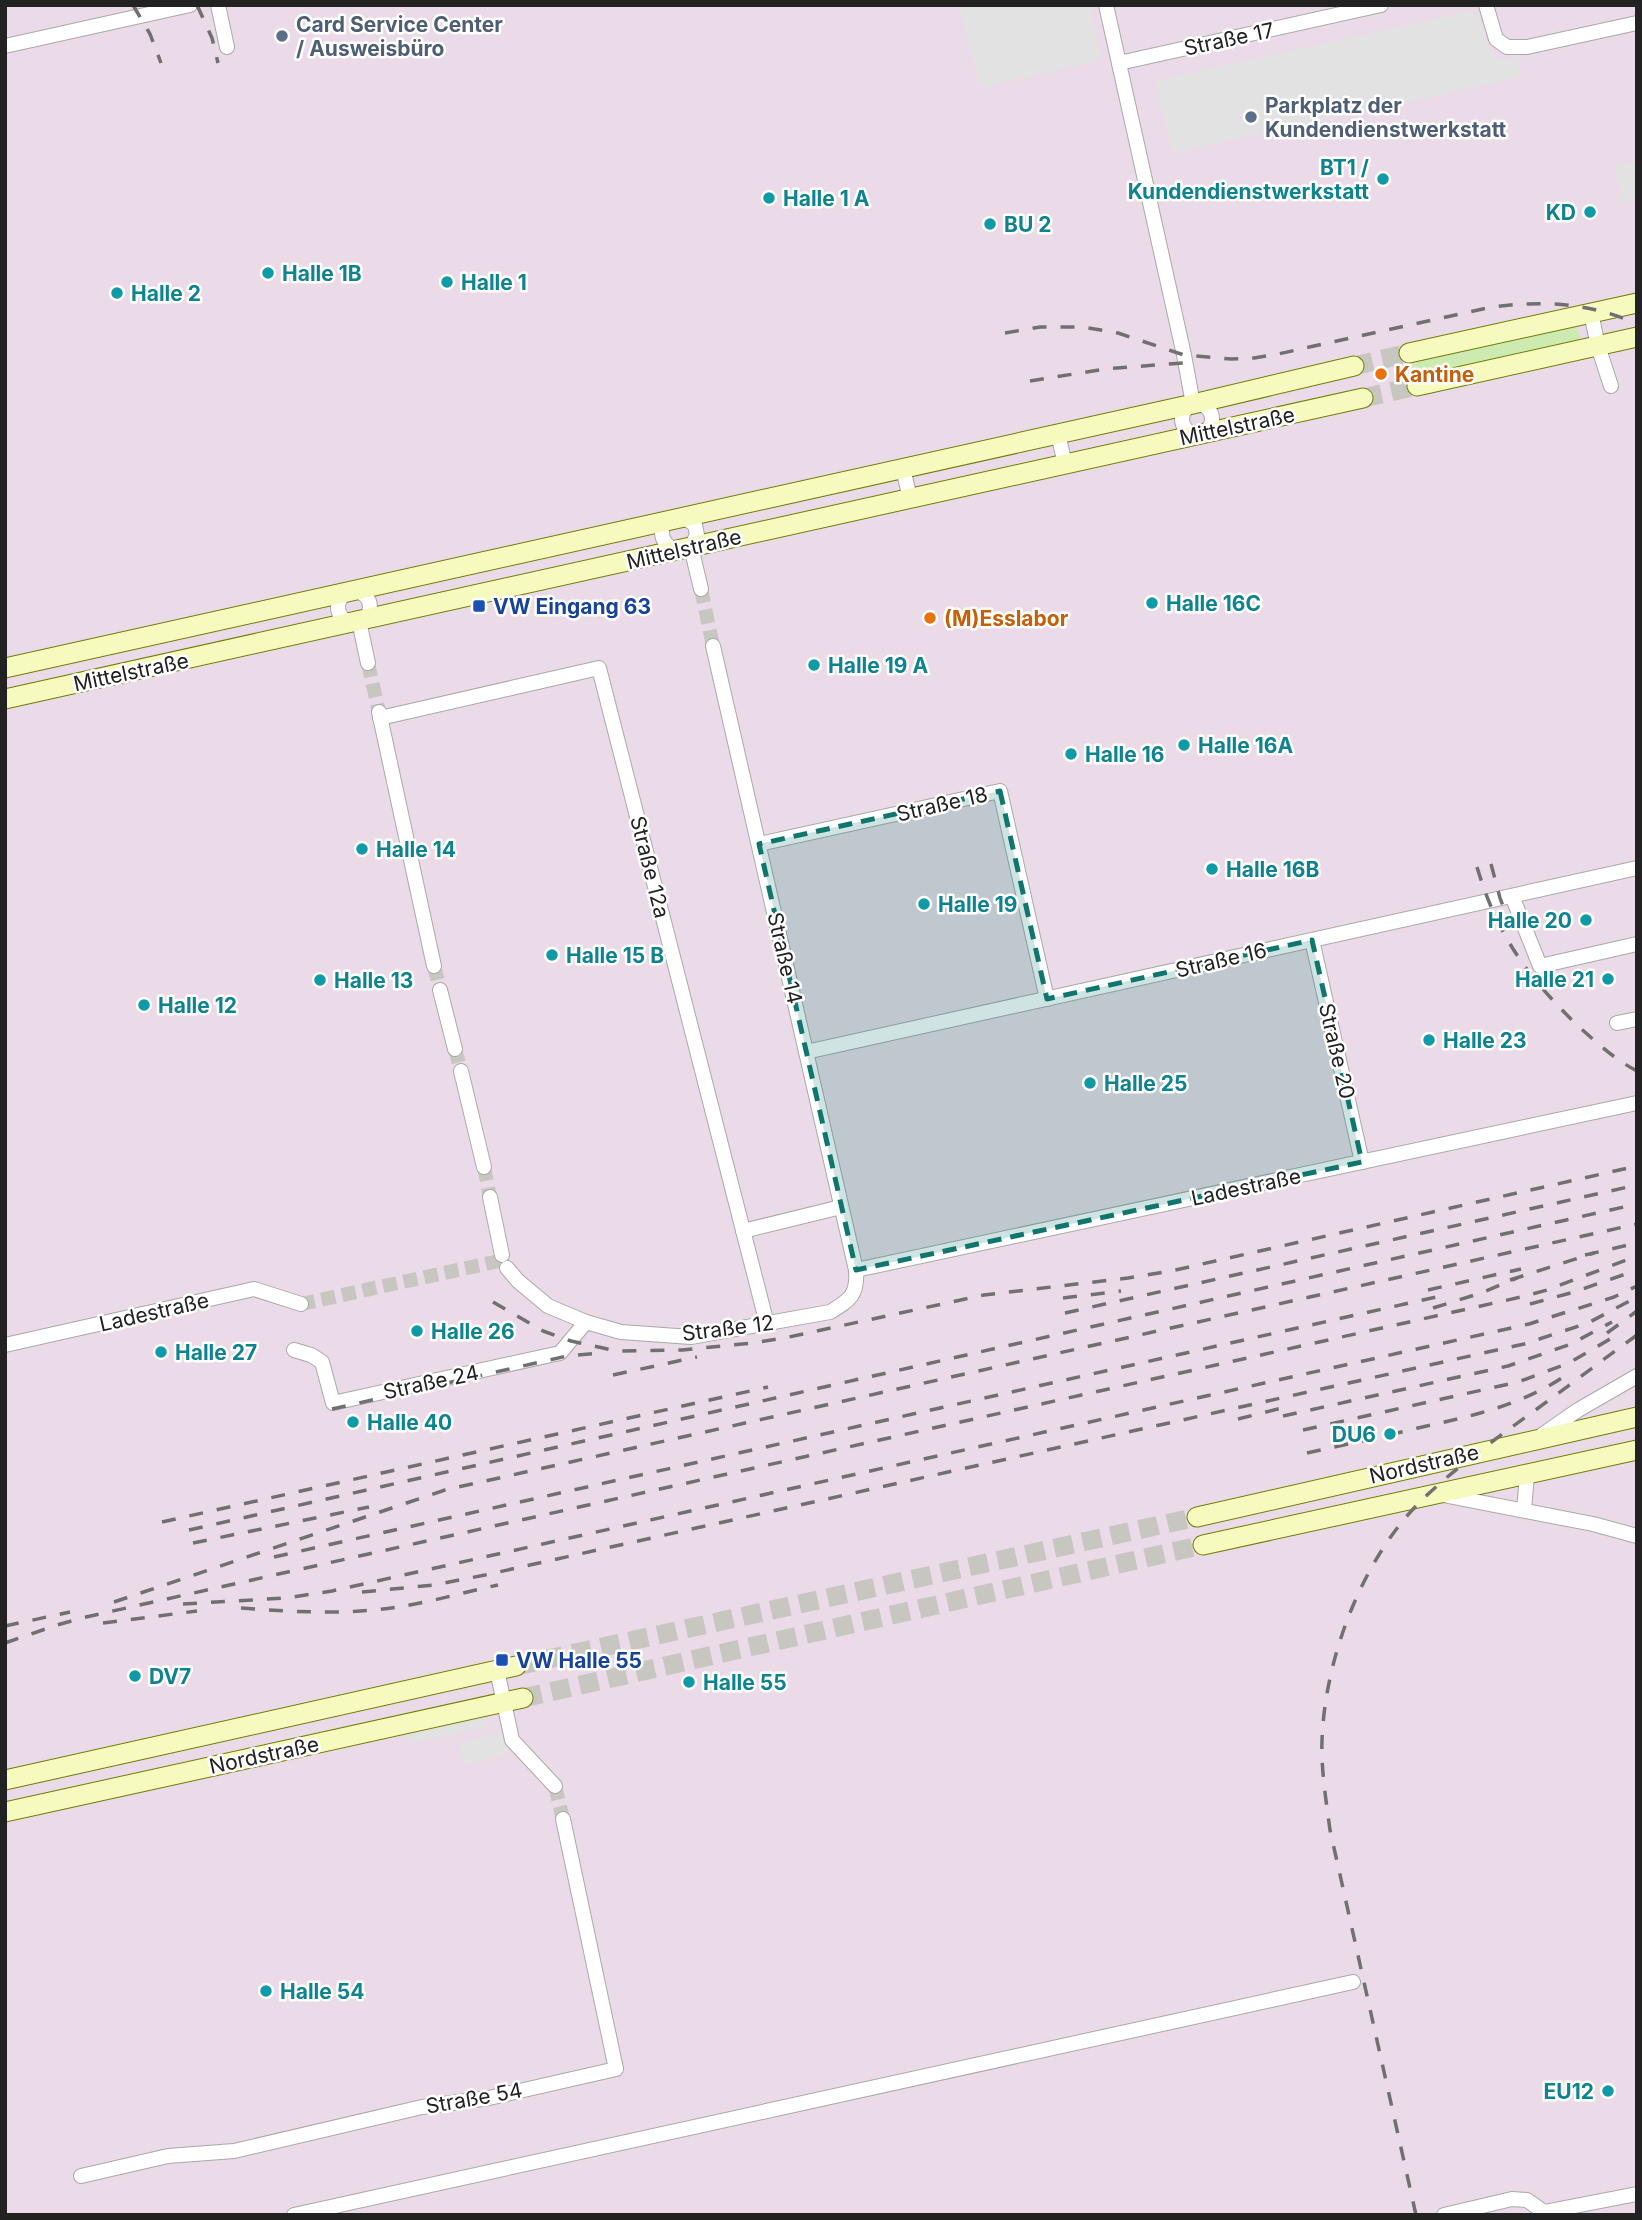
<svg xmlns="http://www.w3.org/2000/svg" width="1642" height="2220" viewBox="0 0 1642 2220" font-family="Inter,sans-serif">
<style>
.industrial{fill:#ebdbe8}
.grass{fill:#cdebb0}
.parking{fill:#e2e2e2}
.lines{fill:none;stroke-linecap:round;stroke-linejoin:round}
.street-tunnel{stroke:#c8c6c1;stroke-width:14;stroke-dasharray:14 7;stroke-linecap:butt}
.secondary-tunnel{stroke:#c8c6c1;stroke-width:19;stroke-dasharray:19 10;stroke-linecap:butt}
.street-casing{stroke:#a9a9a9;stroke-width:16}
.secondary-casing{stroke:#707d05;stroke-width:21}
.street{stroke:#fff;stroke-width:14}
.secondary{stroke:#f7fabf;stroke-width:19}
.rail{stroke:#707070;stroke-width:3.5;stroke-dasharray:14 14;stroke-linecap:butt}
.marked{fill:#0f766e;fill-opacity:0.2;stroke:#0f766e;stroke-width:5;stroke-dasharray:14 9;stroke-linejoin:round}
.service-dot{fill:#5c6f8a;stroke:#fff;stroke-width:2.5}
.culture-dot{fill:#0f9aa8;stroke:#fff;stroke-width:2.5}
.food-dot{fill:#e8710a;stroke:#fff;stroke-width:2.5}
.transit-dot{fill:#1a4fb4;stroke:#fff;stroke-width:2.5}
.labels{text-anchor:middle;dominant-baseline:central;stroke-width:5;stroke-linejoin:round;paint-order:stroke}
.service-label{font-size:21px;font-weight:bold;fill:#4e5e75;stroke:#fff;text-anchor:start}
.street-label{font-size:21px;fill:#222;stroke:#fff}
.culture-label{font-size:21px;font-weight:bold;fill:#0d838f;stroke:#fff;text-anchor:start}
.food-label{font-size:21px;font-weight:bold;fill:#c56008;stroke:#fff;text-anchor:start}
.transit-label{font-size:21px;font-weight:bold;fill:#164399;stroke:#fff;text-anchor:start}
</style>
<rect width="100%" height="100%" fill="#f2efe9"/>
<rect class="industrial" x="5" y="5" width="1632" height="2210"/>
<polygon class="grass" points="1573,327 1578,330 1580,337 1577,343 1415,379 1412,363"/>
<g class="parking">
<polygon points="959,5 1089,5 1102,59 980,88"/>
<polygon points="1471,11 1480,17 1487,46 1493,55 1500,60 1517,57 1521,77 1172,153 1155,81"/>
<polygon points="1637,162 1637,199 1623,202 1614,167"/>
<polygon points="481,1717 488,1726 410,1743 403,1734"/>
<polygon points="502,1732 508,1755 464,1765 459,1743"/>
</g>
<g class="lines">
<g class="street-tunnel">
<polyline points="701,589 713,646"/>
<polyline points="368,663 379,712"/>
<polyline points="434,966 440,990"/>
<polyline points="455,1049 461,1071"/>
<polyline points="484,1167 490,1197"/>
<polyline points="301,1304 504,1260"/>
<polyline points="555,1786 563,1819"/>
</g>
<g class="secondary-tunnel">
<polyline points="1354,366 1409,353"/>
<polyline points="1363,398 1417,386"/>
<polyline points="516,1666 1197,1517"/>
<polyline points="523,1698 1203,1545"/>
</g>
<g class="street-casing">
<g id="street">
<polyline points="218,5 227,47"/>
<polyline points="1106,5 1184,355 1193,404"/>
<polyline points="1486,5 1496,39 1507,47 1527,47 1637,23"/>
<polyline points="5,46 190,5"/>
<polyline points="1119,63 1381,5"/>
<polyline points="1591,313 1598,346 1611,386"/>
<circle cx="1197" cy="419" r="15"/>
<polyline points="1058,434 1065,464"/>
<polyline points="903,469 910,498"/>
<polyline points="684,517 695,525 697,535 691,547 701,589"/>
<path d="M668 521 662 527C661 540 665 544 675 551"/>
<circle cx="354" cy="607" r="16"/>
<polyline points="359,621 368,663"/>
<polyline points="379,712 434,966"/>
<polyline points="380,718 599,668 767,1324"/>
<polyline points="759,844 1000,791 1047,999"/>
<polyline points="1512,896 1540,966 1637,944"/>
<polyline points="1312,940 1362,1162"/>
<polyline points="440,990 455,1049"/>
<polyline points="1617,1023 1637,1019"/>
<polyline points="806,1052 1637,868"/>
<polyline points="461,1071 484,1167"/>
<polyline points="490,1197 502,1255"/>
<polyline points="743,1231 841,1207"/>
<path d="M507 1268 518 1281 548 1306 586 1322 621 1332 691 1337 830 1312C850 1300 858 1295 856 1270L713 646"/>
<polyline points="856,1270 1637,1103"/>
<polyline points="5,1345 254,1289 301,1304"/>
<polyline points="294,1350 311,1355 322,1362 333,1403 560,1353 586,1322"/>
<polyline points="1542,1435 1578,1410 1637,1376"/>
<polyline points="1443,1495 1593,1524 1637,1536"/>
<polyline points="1524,1510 1527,1475"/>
<polyline points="497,1670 512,1740 555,1786"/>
<polyline points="81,2176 168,2156 234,2151 422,2107 489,2098 616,2069 563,1819"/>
<polyline points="294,2215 1353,1982"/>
<polyline points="1444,2215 1512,2199 1527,2200 1544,2212 1637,2194"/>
</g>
</g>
<g class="secondary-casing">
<g id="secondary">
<polyline points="1409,353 1637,303"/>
<polyline points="1417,386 1637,337"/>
<polyline points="5,668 1193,404 1354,366"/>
<polyline points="5,699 1363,398"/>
<polyline points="1197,1517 1637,1417"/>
<polyline points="1203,1545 1637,1450"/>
<polyline points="5,1780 516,1666"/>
<polyline points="5,1812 523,1698"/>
</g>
</g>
<use href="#street" class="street"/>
<use href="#secondary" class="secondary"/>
<g class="rail">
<polyline points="133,5 150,34 161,63"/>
<polyline points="197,5 212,38 218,63"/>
<path d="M1005 333 1040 327H1083L1118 333 1184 355 1231 359 1254 358 1278 354 1487 308C1538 300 1590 302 1637 324"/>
<polyline points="1030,381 1105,369 1194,362"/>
<polyline points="1491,864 1500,898 1512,930"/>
<path d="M1477 867C1497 935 1527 976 1577 1025 1596 1042 1614 1059 1637 1071"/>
<polyline points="1585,1255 1637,1243"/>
<polyline points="1510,1280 1594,1253"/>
<polyline points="1428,1290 1521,1269"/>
<polyline points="1063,1298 1121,1291"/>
<polyline points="493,1302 543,1331 571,1341 617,1351 682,1350 753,1343 789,1337 984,1295 1128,1278 1171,1271 1637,1166"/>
<polyline points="1530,1304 1574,1292 1637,1270"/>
<polyline points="1433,1308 1481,1293 1517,1278"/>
<polyline points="1065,1313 1637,1185"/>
<polyline points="1607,1333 1637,1311"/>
<polyline points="613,1375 697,1357"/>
<polyline points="332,1409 567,1356 601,1353"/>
<polyline points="1283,1416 1508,1366 1571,1344 1612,1322"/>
<polyline points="1238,1419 1282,1408"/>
<polyline points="1303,1430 1518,1382 1569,1363 1622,1332"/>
<path d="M1307 1453C1344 1445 1381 1437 1418 1428 1472 1416 1524 1405 1569 1373"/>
<polyline points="162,1522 768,1387"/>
<polyline points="189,1530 1637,1204"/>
<polyline points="193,1543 369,1507"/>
<polyline points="274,1557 1445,1295"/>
<polyline points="362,1592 434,1585 485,1575 1524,1344 1588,1323 1637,1297"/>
<polyline points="114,1602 445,1490 1637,1224"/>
<polyline points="183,1604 286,1598 332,1591 1529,1324 1614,1297 1637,1286"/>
<path d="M241 1608C294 1612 345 1615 398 1607 431 1602 465 1592 498 1585"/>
<polyline points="103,1623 197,1611"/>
<polyline points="5,1626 70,1612"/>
<polyline points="5,1643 57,1625 86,1617 1521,1297 1547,1290 1637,1256"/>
<path d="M1416 2215 1330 1830C1326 1800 1321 1770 1322 1740 1325 1656 1364 1554 1426 1496 1458 1466 1494 1440 1530 1414 1566 1388 1601 1361 1637 1335"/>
</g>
</g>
<path class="marked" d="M1000 791 1047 999 1312 940 1362 1162 856 1270 759 844Z"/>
<g class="service-dot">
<circle cx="282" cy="36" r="7"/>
<circle cx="1251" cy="117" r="7"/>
</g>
<g class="culture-dot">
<circle cx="1383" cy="179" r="7"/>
<circle cx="769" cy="198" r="7"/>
<circle cx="1590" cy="212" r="7"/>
<circle cx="990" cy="224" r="7"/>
<circle cx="268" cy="273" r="7"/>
<circle cx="447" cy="282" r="7"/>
<circle cx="117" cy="293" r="7"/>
<circle cx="1152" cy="603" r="7"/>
<circle cx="814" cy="665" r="7"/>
<circle cx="1184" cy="745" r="7"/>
<circle cx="1071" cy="754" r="7"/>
<circle cx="362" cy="849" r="7"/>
<circle cx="1212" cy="869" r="7"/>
<circle cx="924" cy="904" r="7"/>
<circle cx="1586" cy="920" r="7"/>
<circle cx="552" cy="955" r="7"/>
<circle cx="1608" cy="979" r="7"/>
<circle cx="320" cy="980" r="7"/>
<circle cx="144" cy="1005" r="7"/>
<circle cx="1429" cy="1040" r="7"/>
<circle cx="1090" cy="1083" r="7"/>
<circle cx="417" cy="1331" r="7"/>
<circle cx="161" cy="1352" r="7"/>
<circle cx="353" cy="1422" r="7"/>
<circle cx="1390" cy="1434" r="7"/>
<circle cx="135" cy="1676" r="7"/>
<circle cx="689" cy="1682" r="7"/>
<circle cx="266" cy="1991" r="7"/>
<circle cx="1608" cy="2091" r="7"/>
</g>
<g class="food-dot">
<circle cx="1381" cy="374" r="7"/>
<circle cx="930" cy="618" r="7"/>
</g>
<g class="transit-dot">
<rect x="472" y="599" width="14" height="14" rx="3.5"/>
<rect x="495" y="1653" width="14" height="14" rx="3.5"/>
</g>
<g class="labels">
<g class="service-label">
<text x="296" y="24">Card Service Center<tspan x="296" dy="24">/ Ausweisbüro</tspan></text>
<text x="1265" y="105">Parkplatz der<tspan x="1265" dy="24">Kundendienstwerkstatt</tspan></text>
</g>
<g class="street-label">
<text transform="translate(1229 39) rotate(-12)">Straße 17</text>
<text transform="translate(1237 426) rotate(-12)">Mittelstraße</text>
<text transform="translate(684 549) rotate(-13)">Mittelstraße</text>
<text transform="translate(131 672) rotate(-12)">Mittelstraße</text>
<text transform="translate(942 804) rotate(-13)">Straße 18</text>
<text transform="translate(650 867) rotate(76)">Straße 12a</text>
<text transform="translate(785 958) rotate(77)">Straße 14</text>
<text transform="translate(1221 960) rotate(-13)">Straße 16</text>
<text transform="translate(1337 1051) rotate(77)">Straße 20</text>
<text transform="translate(1246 1187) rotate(-12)">Ladestraße</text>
<text transform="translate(154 1312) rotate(-13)">Ladestraße</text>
<text transform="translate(728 1328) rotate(-7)">Straße 12</text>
<text transform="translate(431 1382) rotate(-12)">Straße 24</text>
<text transform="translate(1424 1464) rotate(-13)">Nordstraße</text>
<text transform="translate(264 1755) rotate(-12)">Nordstraße</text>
<text transform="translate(474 2098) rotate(-10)">Straße 54</text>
</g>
<g class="culture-label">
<text x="1369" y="167" text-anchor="end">BT1 /<tspan x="1369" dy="24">Kundendienstwerkstatt</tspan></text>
<text x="783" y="198">Halle 1 A</text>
<text x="1576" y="212" text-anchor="end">KD</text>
<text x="1004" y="224">BU 2</text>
<text x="282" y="273">Halle 1B</text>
<text x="461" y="282">Halle 1</text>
<text x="131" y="293">Halle 2</text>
<text x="1166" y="603">Halle 16C</text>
<text x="828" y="665">Halle 19 A</text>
<text x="1198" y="745">Halle 16A</text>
<text x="1085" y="754">Halle 16</text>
<text x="376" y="849">Halle 14</text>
<text x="1226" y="869">Halle 16B</text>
<text x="938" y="904">Halle 19</text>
<text x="1572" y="920" text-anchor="end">Halle 20</text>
<text x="566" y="955">Halle 15 B</text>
<text x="1594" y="979" text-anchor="end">Halle 21</text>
<text x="334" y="980">Halle 13</text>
<text x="158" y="1005">Halle 12</text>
<text x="1443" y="1040">Halle 23</text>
<text x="1104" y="1083">Halle 25</text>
<text x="431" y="1331">Halle 26</text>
<text x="175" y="1352">Halle 27</text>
<text x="367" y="1422">Halle 40</text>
<text x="1376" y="1434" text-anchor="end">DU6</text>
<text x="149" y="1676">DV7</text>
<text x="703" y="1682">Halle 55</text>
<text x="280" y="1991">Halle 54</text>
<text x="1594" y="2091" text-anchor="end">EU12</text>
</g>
<g class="food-label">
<text x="1395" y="374">Kantine</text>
<text x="944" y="618">(M)Esslabor</text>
</g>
<g class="transit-label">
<text x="493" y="606">VW Eingang 63</text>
<text x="516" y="1660">VW Halle 55</text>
</g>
</g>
<rect width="1642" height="2220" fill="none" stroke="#222222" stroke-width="14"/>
</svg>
